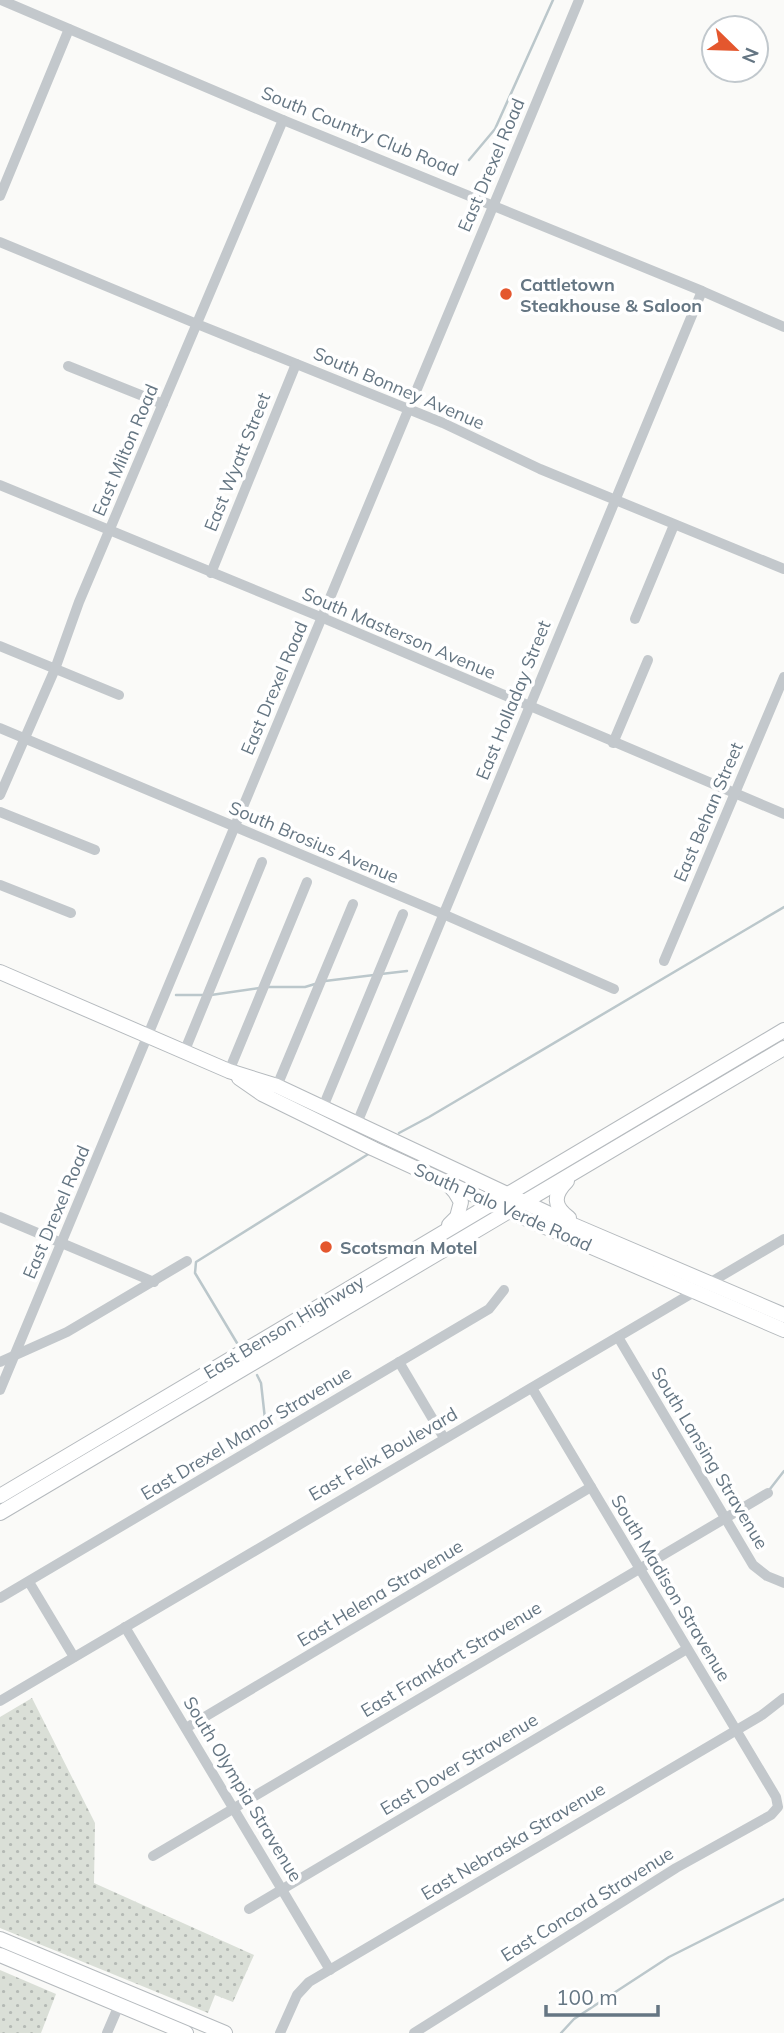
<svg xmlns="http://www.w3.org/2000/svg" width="784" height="2033" viewBox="0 0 784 2033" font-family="Mulish,sans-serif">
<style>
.grass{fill:url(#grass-dots)}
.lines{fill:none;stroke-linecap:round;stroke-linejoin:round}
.stream{stroke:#bbc7cb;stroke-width:2.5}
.major-casing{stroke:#b5babe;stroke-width:16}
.minor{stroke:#c3c8cc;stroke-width:10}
.major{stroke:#fff;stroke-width:14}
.poi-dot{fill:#e4572e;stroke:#fff;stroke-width:2.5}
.labels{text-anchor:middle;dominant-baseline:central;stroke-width:7;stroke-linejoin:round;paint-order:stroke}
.street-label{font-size:18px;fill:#657683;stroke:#fff}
.poi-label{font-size:18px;font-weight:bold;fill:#657683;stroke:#fff;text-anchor:start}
</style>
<defs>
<pattern id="grass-dots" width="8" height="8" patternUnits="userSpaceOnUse" patternTransform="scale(1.75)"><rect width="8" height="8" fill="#dadfd7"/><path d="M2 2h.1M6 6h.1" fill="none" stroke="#b4b9b4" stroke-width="1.8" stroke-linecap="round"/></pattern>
</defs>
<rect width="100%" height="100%" fill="#fafaf8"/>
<g class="grass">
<polygon points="32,1698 95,1823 94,1883 254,1955 233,2002 215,1995 208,2013 0,1928 0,1717"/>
<polygon points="0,1970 56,1994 41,2033 0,2033"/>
</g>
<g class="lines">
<g class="stream">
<polyline points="469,160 495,129 553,0"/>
<polyline points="381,974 407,971"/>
<polyline points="325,981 374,975"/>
<polyline points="266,987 305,987 315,984"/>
<polyline points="176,995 205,995"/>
<polyline points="211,995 260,988"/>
<polyline points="399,1133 429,1117 784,907"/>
<polyline points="237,1343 195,1273 196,1262 370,1153"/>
<polyline points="257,1375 261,1383 266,1428"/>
<polyline points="770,1489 784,1471"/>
<polyline points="561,2033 574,2019 669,1957 784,1899"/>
</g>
<g class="major-casing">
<g id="major">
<polyline points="0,972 229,1071 277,1086 571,1224 784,1315"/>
<polyline points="239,1078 262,1094 374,1149 522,1217 784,1330"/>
<path d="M567 1181C553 1195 553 1206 569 1218"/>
<polyline points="448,1184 455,1192 461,1202 457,1217 449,1225"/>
<polyline points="0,1496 784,1030"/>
<polyline points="0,1513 784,1048"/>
<polyline points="0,1939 225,2033"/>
<polyline points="0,1955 186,2033"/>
</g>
</g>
<g class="minor">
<polyline points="1,0 283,120 702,291 784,327"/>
<polyline points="0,196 69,29"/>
<polyline points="0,242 197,324 443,423 540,469 784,569"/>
<polyline points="68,366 163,404"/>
<polyline points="0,485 323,618 784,814"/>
<polyline points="211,573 296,364"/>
<polyline points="635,619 674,525"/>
<polyline points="0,646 119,695"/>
<polyline points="0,728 443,914 614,989"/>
<polyline points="613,743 648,660"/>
<polyline points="0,795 55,669 79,602 283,120"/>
<polyline points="0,812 95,850"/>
<polyline points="0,885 71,913"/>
<polyline points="664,961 784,677"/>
<polyline points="185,1050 262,862"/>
<polyline points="229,1071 307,882"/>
<polyline points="277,1086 353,904"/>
<polyline points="323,1107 403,914"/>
<polyline points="357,1123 702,291"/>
<polyline points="0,1217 154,1282"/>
<polyline points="618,1337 753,1565 767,1576 784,1583"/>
<polyline points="0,1362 67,1332 187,1261"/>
<polyline points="399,1362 444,1438"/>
<polyline points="0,1390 579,0"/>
<polyline points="29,1582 74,1657"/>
<polyline points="0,1598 489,1309 504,1290"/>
<polyline points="125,1627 330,1970"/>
<polyline points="0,1701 784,1239"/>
<polyline points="186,1728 591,1487"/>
<polyline points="153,1856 768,1493"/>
<polyline points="249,1909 687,1649"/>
<polyline points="107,2033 119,2005"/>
<polyline points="280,2033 297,1995 309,1982 762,1715 784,1698"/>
<polyline points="414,2033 676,1868 771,1815 778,1807 776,1797 532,1388"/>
</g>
<use href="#major" class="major"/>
</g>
<g class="poi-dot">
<circle cx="506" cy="294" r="7"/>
<circle cx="326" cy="1247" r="7"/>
</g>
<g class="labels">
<g class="street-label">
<text transform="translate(360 131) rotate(22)">South Country Club Road</text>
<text transform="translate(491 165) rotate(-67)">East Drexel Road</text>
<text transform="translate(399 388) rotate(23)">South Bonney Avenue</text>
<text transform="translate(125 450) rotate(-67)">East Milton Road</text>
<text transform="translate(237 462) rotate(-68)">East Wyatt Street</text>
<text transform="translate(399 633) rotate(23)">South Masterson Avenue</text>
<text transform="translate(274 688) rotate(-67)">East Drexel Road</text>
<text transform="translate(513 700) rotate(-68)">East Holladay Street</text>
<text transform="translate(708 812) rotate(-67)">East Behan Street</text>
<text transform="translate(314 842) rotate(23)">South Brosius Avenue</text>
<text transform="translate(503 1207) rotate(24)">South Palo Verde Road</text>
<text transform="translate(56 1212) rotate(-67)">East Drexel Road</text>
<text transform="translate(284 1327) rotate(-31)">East Benson Highway</text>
<text transform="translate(246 1433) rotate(-31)">East Drexel Manor Stravenue</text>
<text transform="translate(383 1454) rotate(-30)">East Felix Boulevard</text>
<text transform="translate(710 1458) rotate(59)">South Lansing Stravenue</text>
<text transform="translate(671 1588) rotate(59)">South Madison Stravenue</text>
<text transform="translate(380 1593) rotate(-31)">East Helena Stravenue</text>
<text transform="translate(451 1659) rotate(-31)">East Frankfort Stravenue</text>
<text transform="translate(459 1764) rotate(-31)">East Dover Stravenue</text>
<text transform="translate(243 1789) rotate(59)">South Olympia Stravenue</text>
<text transform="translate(513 1841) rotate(-31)">East Nebraska Stravenue</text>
<text transform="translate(587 1904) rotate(-32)">East Concord Stravenue</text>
</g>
<g class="poi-label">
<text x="520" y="284">Cattletown<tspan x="520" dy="21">Steakhouse &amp; Saloon</tspan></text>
<text x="340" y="1247">Scotsman Motel</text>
</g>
</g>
<g transform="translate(735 49) rotate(113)"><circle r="33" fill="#ffffff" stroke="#c1c8cd" stroke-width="2"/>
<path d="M0-5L12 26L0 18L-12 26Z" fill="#e4572e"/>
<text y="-10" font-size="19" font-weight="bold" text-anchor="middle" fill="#657683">N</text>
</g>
<path d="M546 2005v10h112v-10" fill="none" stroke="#657683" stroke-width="3.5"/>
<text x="556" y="2005" font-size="21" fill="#657683" stroke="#ffffff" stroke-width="5" paint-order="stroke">100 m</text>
</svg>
